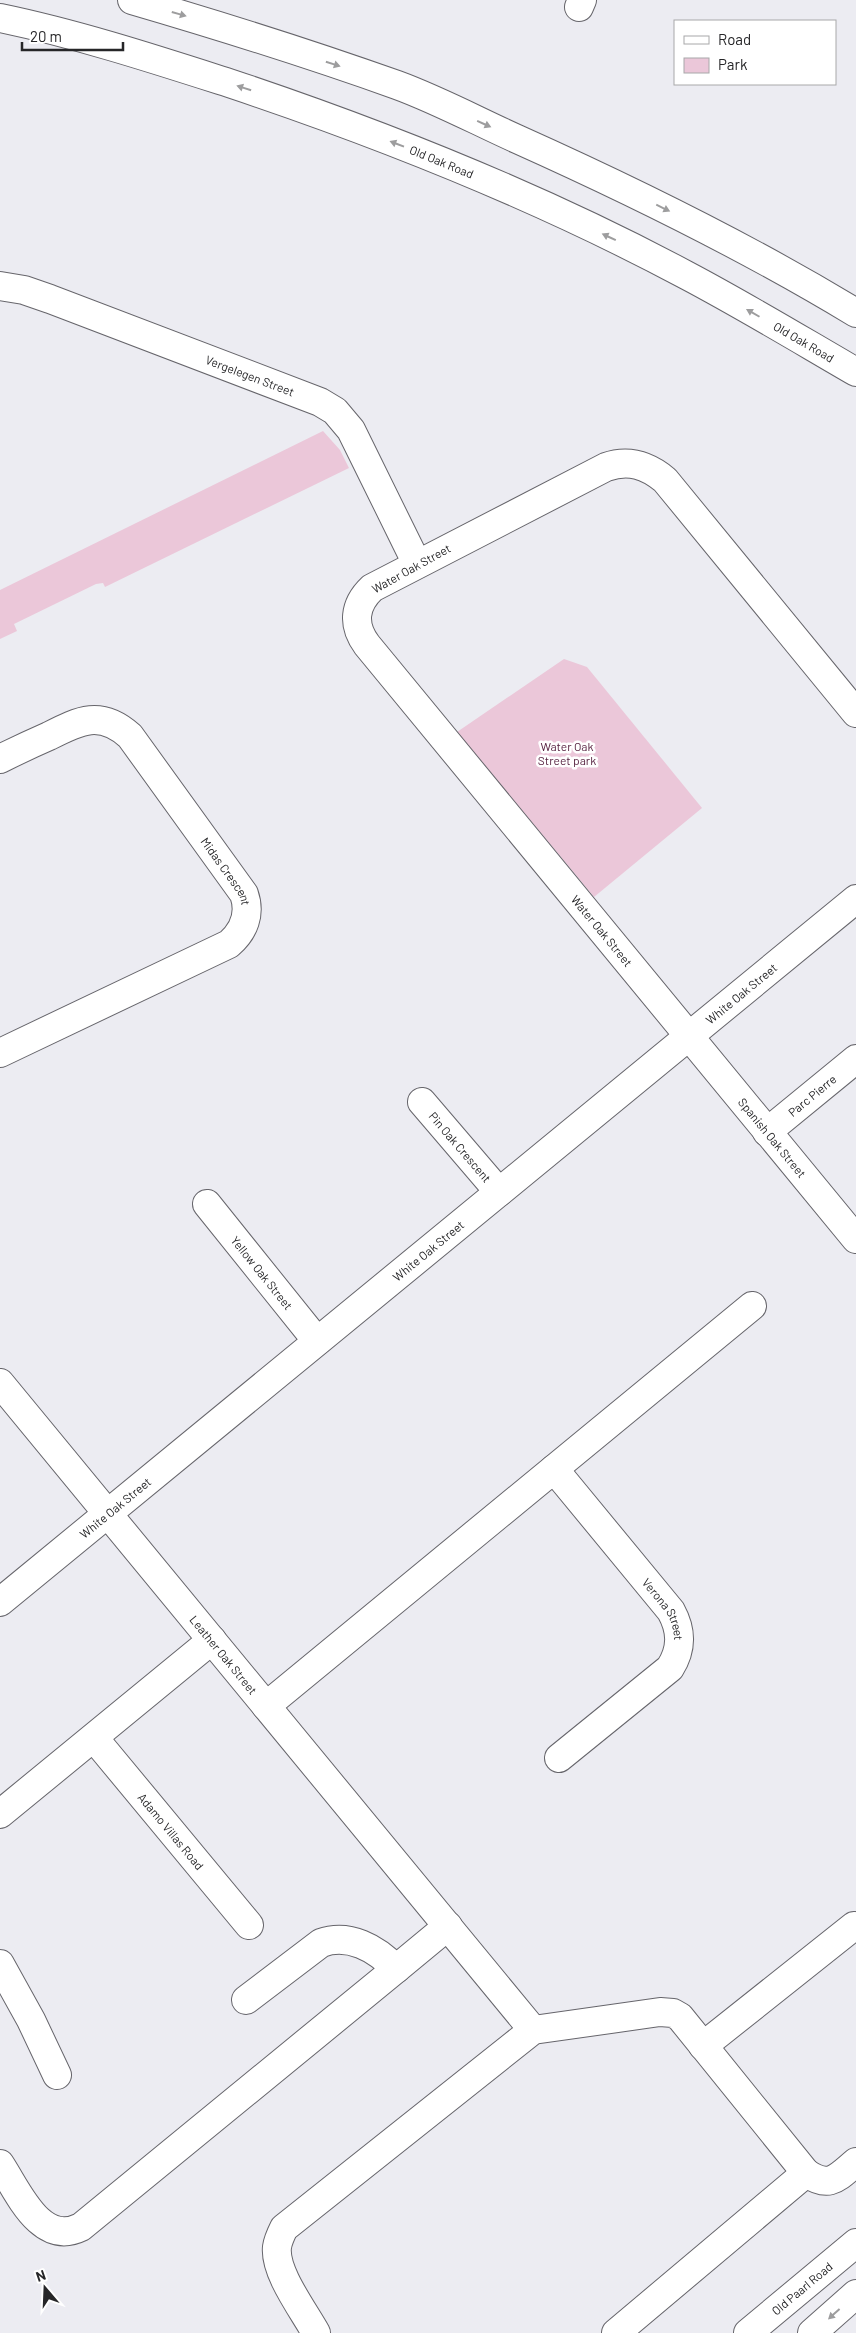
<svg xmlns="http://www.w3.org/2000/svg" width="856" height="2333" viewBox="0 0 856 2333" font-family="Barlow,sans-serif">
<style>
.green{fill:#ebc7d9}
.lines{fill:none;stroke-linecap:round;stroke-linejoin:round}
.minor-casing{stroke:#66656b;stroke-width:30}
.major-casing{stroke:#66656b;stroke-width:30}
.minor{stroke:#fff;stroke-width:28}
.major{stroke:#fff;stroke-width:28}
.oneway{fill:#9d9d9e}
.labels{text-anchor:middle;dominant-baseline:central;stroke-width:5;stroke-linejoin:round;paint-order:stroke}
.street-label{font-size:12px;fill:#262628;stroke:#fff}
.park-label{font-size:12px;fill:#582442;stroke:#fff}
</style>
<rect width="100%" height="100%" fill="#ececf2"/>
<g class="green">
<polygon points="323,431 340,450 349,468 105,587 103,583 96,584 14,624 17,631 0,639 0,590"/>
<polygon points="564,659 587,667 702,808 594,897 457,732"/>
</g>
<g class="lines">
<g class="minor-casing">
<g id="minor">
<polyline points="579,7 582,0"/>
<path id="s1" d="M0 286 24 290 50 299 320 402 335 411 351 430 417 564"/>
<path id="s2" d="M856 713 665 480C647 465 629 459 606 467L372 588C354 605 352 625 367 645L856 1239"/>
<path id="s3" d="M0 759C16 751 33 743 49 736 80 720 101 710 130 736L244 894C251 914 244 931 229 944L0 1053"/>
<path id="s4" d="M422 1102 499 1192"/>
<path id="s5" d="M767 1132 856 1059"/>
<path id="s6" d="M207 1204 317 1341"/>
<path id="s7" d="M0 1383 533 2030"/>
<path id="s8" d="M554 1469 671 1611C682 1631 682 1649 670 1668L559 1758"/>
<path id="s9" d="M0 1602 856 899"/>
<polyline points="266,1706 752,1306"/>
<path id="s10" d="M94 1738 249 1925"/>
<polyline points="0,1814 212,1640"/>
<polyline points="0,1964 31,2020 57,2075"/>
<polyline points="396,1969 448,1926"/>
<polyline points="703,2046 854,1926"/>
<path d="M0 2164C18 2191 40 2247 81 2227L396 1969C376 1948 349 1933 321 1943L246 2000"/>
<path d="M316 2333C304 2311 274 2272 277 2247 278 2240 281 2234 284 2228L533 2030 660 2012 673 2013 680 2017 806 2173"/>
<path d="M616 2333 806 2173C830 2189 837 2178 856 2162"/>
</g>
</g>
<g class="major-casing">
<g id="major">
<path d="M132 0C221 26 310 54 397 85 438 100 477 121 517 139 633 191 747 247 856 313"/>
<path id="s11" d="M0 18C77 34 154 59 229 83 385 135 540 197 686 275 743 305 799 339 856 372"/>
<path id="s12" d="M748 2333 856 2243"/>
<polyline points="812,2333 856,2294"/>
</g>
</g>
<use href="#minor" class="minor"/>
<use href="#major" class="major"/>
</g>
<defs><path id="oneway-solid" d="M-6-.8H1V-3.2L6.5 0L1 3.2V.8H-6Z" transform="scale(1.25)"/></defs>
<g class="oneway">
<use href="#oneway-solid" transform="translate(179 14) rotate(16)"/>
<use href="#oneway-solid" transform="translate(333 64) rotate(18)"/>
<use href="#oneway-solid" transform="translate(244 88) rotate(-162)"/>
<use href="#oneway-solid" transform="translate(484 124) rotate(24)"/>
<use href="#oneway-solid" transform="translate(397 144) rotate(-159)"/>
<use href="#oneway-solid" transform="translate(663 208) rotate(26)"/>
<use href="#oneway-solid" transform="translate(609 237) rotate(-155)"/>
<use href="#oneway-solid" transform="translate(753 313) rotate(-150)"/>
<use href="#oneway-solid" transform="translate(834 2314) rotate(138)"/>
</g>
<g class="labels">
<g class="street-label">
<text stroke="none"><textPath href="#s11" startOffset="465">Old Oak Road</textPath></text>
<text stroke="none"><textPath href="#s11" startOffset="870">Old Oak Road</textPath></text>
<text stroke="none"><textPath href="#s1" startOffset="266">Vergelegen Street</textPath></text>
<text transform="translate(411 568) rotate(-29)">Water Oak Street</text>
<text stroke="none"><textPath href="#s3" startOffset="309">Midas Crescent</textPath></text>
<text stroke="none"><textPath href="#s2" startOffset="1062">Water Oak Street</textPath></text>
<text stroke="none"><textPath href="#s9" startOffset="959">White Oak Street</textPath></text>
<text stroke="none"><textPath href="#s5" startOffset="58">Parc Pierre</textPath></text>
<text stroke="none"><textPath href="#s2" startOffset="1330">Spanish Oak Street</textPath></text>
<text stroke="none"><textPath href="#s4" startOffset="59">Pin Oak Crescent</textPath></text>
<text stroke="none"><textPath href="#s9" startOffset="554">White Oak Street</textPath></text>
<text stroke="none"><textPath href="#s6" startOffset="88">Yellow Oak Street</textPath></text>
<text stroke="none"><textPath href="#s9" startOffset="149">White Oak Street</textPath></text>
<text stroke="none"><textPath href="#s8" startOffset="179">Verona Street</textPath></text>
<text stroke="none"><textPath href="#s7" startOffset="352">Leather Oak Street</textPath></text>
<text stroke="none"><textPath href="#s10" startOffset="121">Adamo Villas Road</textPath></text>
<text stroke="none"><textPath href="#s12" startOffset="70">Old Paarl Road</textPath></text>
</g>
<g class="park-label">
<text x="567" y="746">Water Oak<tspan x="567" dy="14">Street park</tspan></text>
</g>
</g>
<rect x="674" y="20" width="162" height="65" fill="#ffffff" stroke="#a8a8a9"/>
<rect x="684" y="36" width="25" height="8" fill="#ffffff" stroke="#a8a8a9"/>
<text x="718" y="45" font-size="15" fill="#262628">Road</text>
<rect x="684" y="58" width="25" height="15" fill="#ebc7d9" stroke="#a8a8a9"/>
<text x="718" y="70" font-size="15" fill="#262628">Park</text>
<g transform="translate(45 2288) rotate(341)" stroke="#ffffff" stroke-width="4" paint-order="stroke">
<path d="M0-4L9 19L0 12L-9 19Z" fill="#262628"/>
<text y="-8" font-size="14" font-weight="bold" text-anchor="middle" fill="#262628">N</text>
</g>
<path d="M22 42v8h101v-8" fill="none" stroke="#262628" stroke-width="2.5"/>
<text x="30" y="42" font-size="15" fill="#262628" stroke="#ffffff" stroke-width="4" paint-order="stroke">20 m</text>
</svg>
